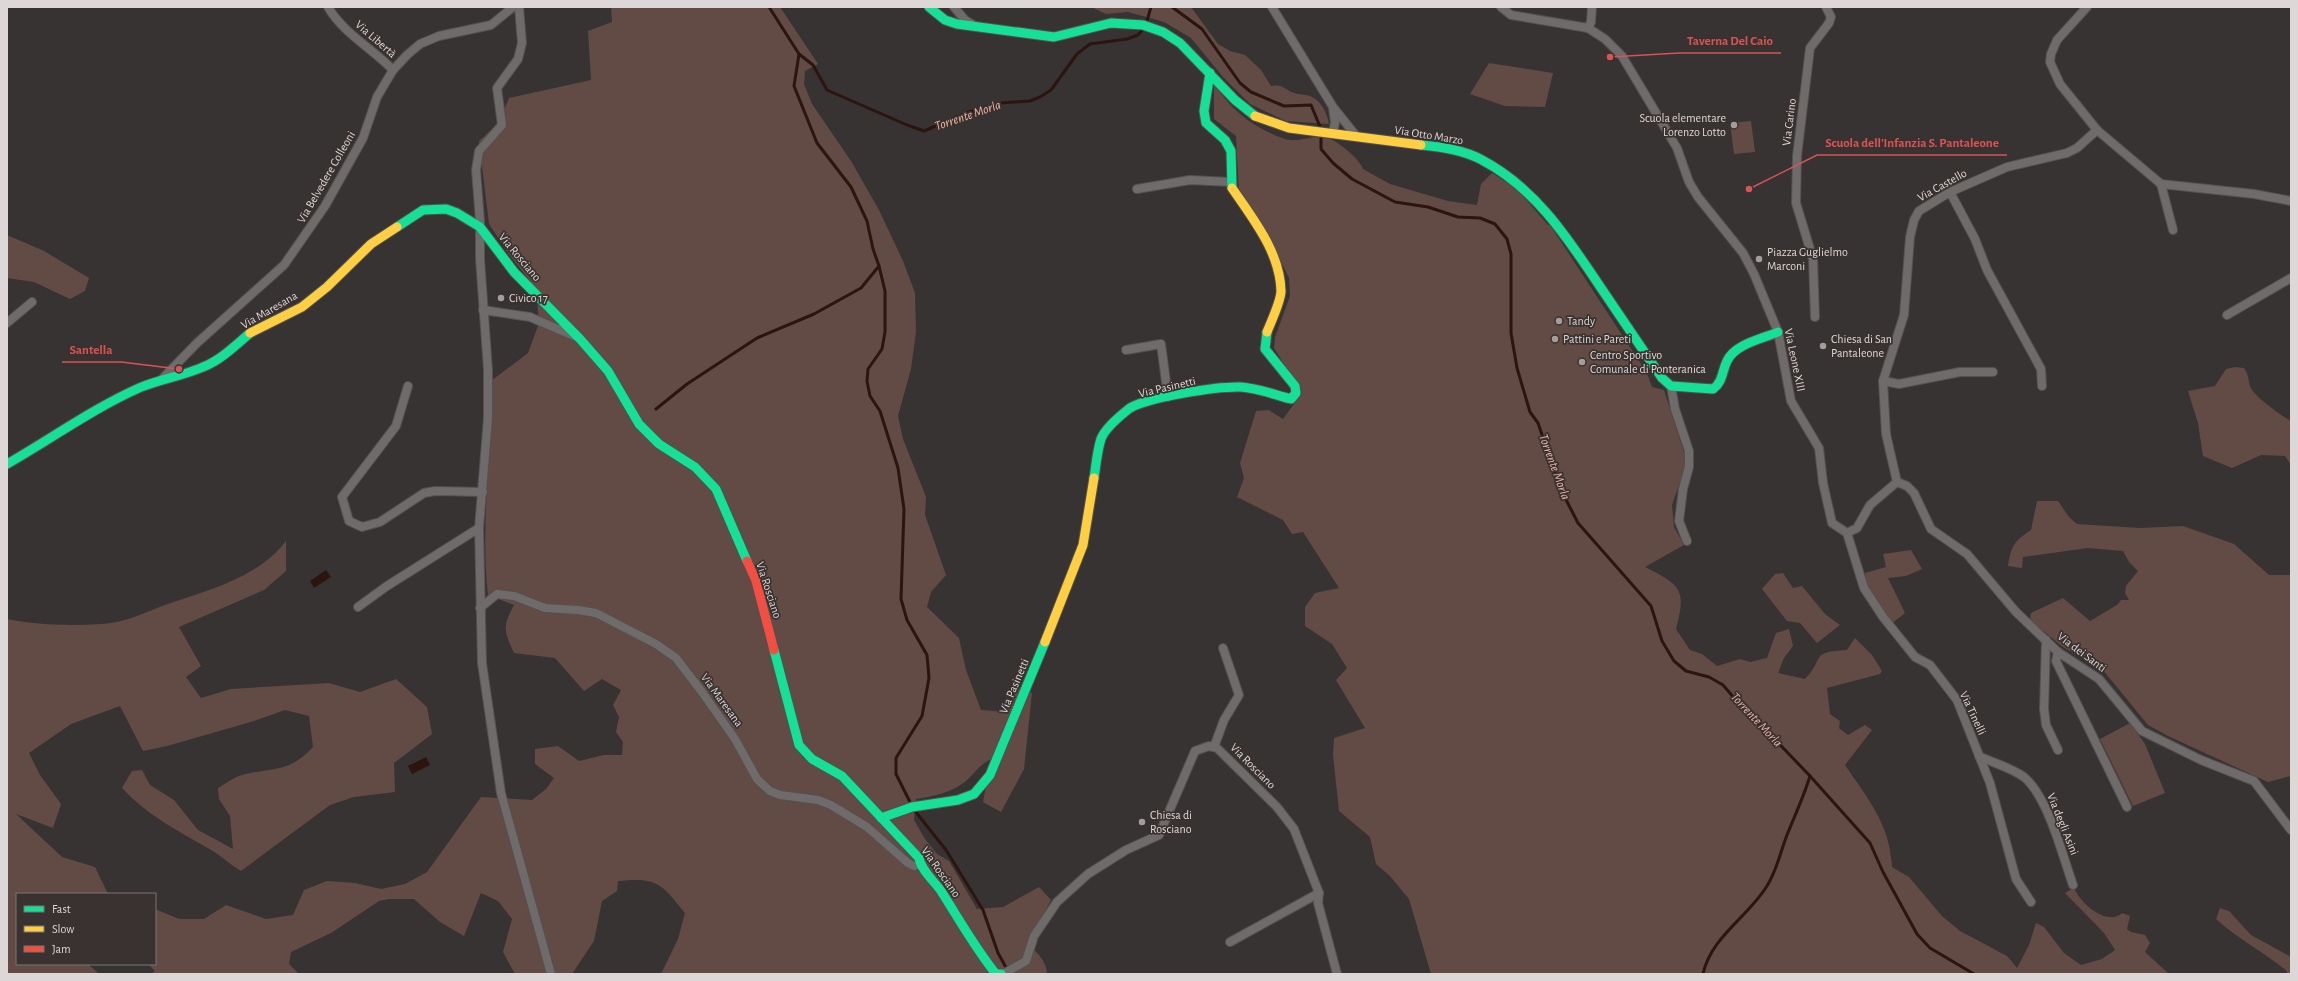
<svg xmlns="http://www.w3.org/2000/svg" width="2298" height="981" viewBox="0 0 2298 981" font-family="'Alegreya Sans',sans-serif">
<style>
.green{fill:#614b44}
.water{fill:#2c150e}
.lines{fill:none;stroke-linecap:round;stroke-linejoin:round}
.stream{stroke:#2c150e;stroke-width:3}
.street-casing{stroke:#545150;stroke-width:10}
.fast-casing{stroke:#545150;stroke-width:11}
.slow-casing{stroke:#545150;stroke-width:11}
.jam-casing{stroke:#545150;stroke-width:11}
.street{stroke:#6e6b6a;stroke-width:8}
.fast{stroke:#16e098;stroke-width:9}
.slow{stroke:#ffcf43;stroke-width:9}
.jam{stroke:#f24e42;stroke-width:9}
.poi-dot{fill:#a39e9d;stroke:#393230;stroke-width:1.5}
.labels{text-anchor:middle;dominant-baseline:central;stroke-width:3.5;stroke-linejoin:round;paint-order:stroke}
.street-label{font-size:12px;fill:#ddd8d7;stroke:#393230}
.poi-label{font-size:12px;fill:#ddd8d7;stroke:#393230;text-anchor:start}
.water-label{font-size:13px;font-style:italic;fill:#f1b5a3;stroke:#393230}
.leader{fill:none;stroke:#d85454;stroke-width:1.5}
.callout-dot{fill:#d85454;stroke:#393230;stroke-width:1.5}
.callout-label{font-size:13px;text-anchor:middle;font-weight:bold;fill:#d85454;stroke:#393230;stroke-width:3.5;stroke-linejoin:round;paint-order:stroke}
</style>
<rect width="100%" height="100%" fill="#373332"/>
<g class="green">
<path d="M611 7H780L818 64 805 71 804 84 812 104 851 161 879 210 903 261 915 293 916 332 911 369 898 416 903 439 926 497 925 515 946 575 931 592 927 607 959 638 966 670 981 710 1007 712 1018 686 1032 693 1024 769 1001 812 983 802 991 759C979 766 979 768 970 777 956 792 935 796 916 799L914 820 925 839 937 854 949 861 977 909 1003 907 1039 887 1051 900 1028 944C1037 952 1047 962 1047 974H659L662 972 678 939 685 913C661 883 657 877 618 881L617 891 602 901 594 941 572 974H515L503 952 512 919 498 901 481 893 464 936 440 922 414 899H389L379 901 331 933 291 952 289 964 299 974H151L155 971 148 964H155V909L179 919H204L226 905 266 919 293 915 304 890 327 881 355 883 381 889 405 884 427 872 481 797 532 800 546 789 554 778 535 764V749L558 746 579 761 604 755H622L623 742 616 732 619 717 613 705 621 690 602 679 584 691 555 658 514 653C504 631 502 627 514 605L488 595C480 524 492 452 491 381L528 353 539 323 536 288 510 256 489 224 479 141 499 123 509 98 591 80 588 31 612 22Z"/>
<path d="M1091 7H1191L1218 44 1230 51 1245 55 1261 70 1271 86C1284 84 1283 89 1294 93 1299 95 1305 94 1310 96 1321 100 1327 113 1329 124L1286 121 1250 104 1223 77 1191 38 1164 22 1128 12 1106 14Z"/>
<polygon points="1489,63 1553,73 1545,107 1505,106 1470,94"/>
<path d="M1214 83C1230 110 1255 129 1285 139 1296 143 1314 135 1324 137 1335 138 1360 159 1363 169L1390 184 1448 201 1477 205 1481 184 1492 173 1516 188 1548 225H1550L1647 373 1652 387 1664 390 1687 462 1672 505 1674 527 1684 545 1645 567C1680 585 1687 588 1676 629L1690 650 1702 654 1717 666 1740 659 1750 662 1767 658 1776 633 1789 629 1793 646 1784 658 1778 673 1805 679C1826 658 1808 652 1847 650L1855 638 1872 655 1882 671 1880 674 1827 688 1830 714 1840 721 1839 728 1848 735 1865 725 1872 730 1845 765C1868 799 1890 824 1892 867L1909 877 1942 916 1960 931 2007 956 2017 968 2029 945 2036 923 2044 927 2064 953 2081 965 2102 959 2115 950 2104 933 2065 893 2074 888C2080 903 2107 927 2122 913L2130 916 2127 929 2131 932 2145 935 2150 943 2145 952 2169 974H1431L1409 899 1390 876 1376 864 1370 837 1339 811 1333 755 1334 738 1365 728 1336 680 1347 668 1332 644 1305 626V607L1315 593 1339 588 1303 532 1292 534 1283 520 1237 497 1244 478 1240 463 1256 411 1269 410 1283 419 1302 393 1274 348 1275 337 1290 296 1289 278 1274 248 1239 194 1236 136 1214 119Z"/>
<polygon points="1751,121 1755,152 1734,154 1730,123"/>
<polygon points="7,235 44,251 89,278 85,291 70,299 34,282 7,278"/>
<path d="M2235 367 2244 368C2249 375 2248 379 2250 386 2253 396 2282 416 2291 421V465L2285 456 2261 455 2232 468 2203 456 2198 423 2188 391 2215 386 2226 369Z"/>
<path d="M2037 501H2058L2069 517 2077 524 2140 528 2183 526 2234 544 2269 575H2291V776L2268 782 2168 736 2148 725 2103 670 2063 647 2030 620 2031 613 2063 598 2090 621 2117 605 2121 600H2129L2125 593 2126 586 2138 571 2129 562 2123 551 2088 548 2023 557 2022 568 2008 566C2011 546 2014 541 2031 530Z"/>
<path d="M286 541V571L264 590 179 627 201 666 186 677 201 698 231 689 329 683 360 692 396 679 427 707 432 734 394 763 395 792 354 797 330 805 241 871C231 865 222 857 213 851 180 832 148 816 122 788L132 771 142 770 150 785 174 800 198 830 233 849 230 816 219 799 218 788C225 784 234 777 242 775 274 767 289 773 313 747L309 716 285 710 254 721 167 746 143 751 120 706 71 724 29 753 40 775 61 804 53 828 16 814 62 857 95 867 108 894H17V964H88L99 974H7V619C37 625 70 626 101 624 123 623 142 614 162 606 205 591 257 579 286 541Z"/>
<polygon points="1911,550 1922,569 1906,576 1888,578 1905,613 1891,624 1868,589 1865,573 1886,567 1883,554"/>
<polygon points="1783,573 1793,588 1802,586 1825,614 1840,625 1817,643 1800,623 1787,621 1762,589 1775,574"/>
<polygon points="2130,723 2145,744 2165,793 2133,806 2100,739"/>
<path d="M2220 908 2229 911 2251 935 2291 957V974H2287V971C2264 952 2238 939 2216 919Z"/>
</g>
<g class="water">
<polygon points="326,570 331,577 314,588 310,581"/>
<polygon points="426,757 430,765 412,774 408,766"/>
</g>
<g class="lines">
<g class="stream">
<polyline points="769,7 799,54 813,65 827,90 907,125 924,131 969,112 1000,103 1030,101 1040,97 1051,90 1077,54 1090,44 1127,39 1138,35 1143,29"/>
<polyline points="1172,7 1202,29 1240,83 1251,92 1284,106 1311,105 1321,129"/>
<polyline points="1146,24 1151,7"/>
<polyline points="1321,134 1321,149 1333,163 1352,179 1395,202 1428,207 1458,217 1480,218 1495,224 1507,239 1511,254 1511,333 1517,368 1530,412 1538,423 1561,490 1578,523 1651,606 1662,641 1674,661 1686,671 1709,677 1723,685 1747,713 1765,729 1810,776 1870,843 1883,872 1917,934 1930,948 1974,974"/>
<polyline points="879,266 885,291 885,332 882,349 868,369 867,381 870,396 880,411 898,468 904,509 901,599 907,620 927,655 929,678 922,716 896,758 896,774 911,804"/>
<polyline points="656,409 687,384 757,338 814,314 861,288 879,266 873,249 867,221 851,187 817,143 794,86 799,54"/>
<polyline points="915,811 946,850 983,910 998,953 1008,971"/>
<path d="M1703 974C1711 937 1748 917 1767 886 1777 870 1780 853 1787 835 1795 815 1804 796 1810 776"/>
</g>
<g class="street-casing">
<g id="street">
<path d="M328 7C343 33 373 49 393 70"/>
<polyline points="519,7 522,43 518,59 497,88 502,125 479,151 476,170 480,221 480,259 488,370 488,418 479,528 482,663 501,793 551,974"/>
<polyline points="954,7 965,20 973,25"/>
<polyline points="1272,7 1333,107 1357,137"/>
<polyline points="1501,7 1511,15 1588,28 1605,39 1622,56 1677,148 1689,182 1698,197 1743,253 1754,274 1778,332 1791,401 1819,448 1823,483 1832,523 1847,533"/>
<polyline points="2087,7 2057,40 2051,54 2050,62 2060,84 2097,130"/>
<polyline points="1588,28 1591,22 1592,7"/>
<polyline points="1333,134 1335,122 1333,108"/>
<polyline points="2161,184 2173,230"/>
<polyline points="1137,189 1190,180 1231,182"/>
<polyline points="1950,192 1975,239 1987,270 2041,369 2042,386"/>
<polyline points="483,310 530,317 574,336"/>
<polyline points="2227,315 2291,278"/>
<polyline points="1815,317 1813,259 1796,203 1797,156 1810,48 1829,23 1831,17 1826,7"/>
<polyline points="7,323 32,302"/>
<polyline points="1126,350 1161,344 1168,397"/>
<polyline points="161,380 197,343 284,265 325,206 363,138 377,97 393,70 407,55 420,44 439,36 491,25 513,7"/>
<polyline points="1883,381 1899,384 1960,372 1993,372"/>
<polyline points="408,386 396,426 342,497 349,521 362,527 380,522 424,493 435,491 483,492"/>
<polyline points="1671,386 1675,409 1689,451 1689,467 1683,489 1679,521 1687,541"/>
<polyline points="1897,482 1907,486 1914,493 1931,529 1967,554 2016,612 2058,652 2099,679 2142,731 2201,760 2254,781 2291,830"/>
<polyline points="1847,533 1857,528 1870,505 1897,482 1886,434 1883,381 1904,315 1910,237 1914,220 1919,211 1950,192 2007,167 2067,153 2077,148 2097,130 2161,184 2254,194 2291,201"/>
<polyline points="1847,533 1864,588 1883,617 1915,657 1930,665 1957,700 1990,783 2016,879 2031,902"/>
<polyline points="358,607 387,586 479,528"/>
<polyline points="480,608 497,594 514,596 545,608 578,610 596,613 656,644 676,658 702,692 735,739 757,779 770,791 780,795 818,800 831,805 867,827 908,863 914,866 920,864"/>
<polyline points="2046,640 2044,709 2046,725 2058,750"/>
<polyline points="2058,652 2056,661 2127,807"/>
<polyline points="1214,747 1224,720 1239,695 1223,648"/>
<path d="M1979 756C1993 763 2012 768 2024 777 2048 797 2062 854 2073 885"/>
<polyline points="1230,942 1319,893"/>
<polyline points="1003,974 1026,961 1034,936 1057,902 1088,874 1126,850 1159,835 1195,751 1209,746 1217,748 1277,807 1294,829 1319,893 1318,903 1337,974"/>
</g>
</g>
<g class="fast-casing">
<g id="fast">
<polyline points="929,7 945,20 957,24 1054,37 1111,23 1143,25 1163,32 1180,43 1235,100 1255,116"/>
<polyline points="1210,73 1204,111 1206,123 1225,140 1231,151 1232,188"/>
<path d="M1421 145C1441 147 1464 150 1482 160 1535 188 1567 237 1599 285 1620 316 1641 347 1662 378L1671 386 1713 389C1723 382 1722 371 1727 361 1735 344 1762 339 1778 332"/>
<polyline points="397,227 423,210 446,209 457,213 480,227 514,272 580,339 608,371 639,424 659,444 695,467 716,489 747,561"/>
<path d="M7 464C51 439 92 409 139 388 160 379 183 376 203 367 221 360 236 345 250 333"/>
<path d="M1094 478C1096 466 1097 451 1101 439 1105 428 1121 415 1130 408 1149 397 1218 386 1241 387 1258 388 1275 395 1291 399L1296 393 1295 386 1265 349 1267 332"/>
<path d="M774 650 799 745 812 759 842 776 919 858C921 870 934 881 941 891 959 919 975 948 996 974H1001"/>
<polyline points="881,818 912,807 958,800 974,794 990,775 1045,642"/>
</g>
</g>
<g class="slow-casing">
<g id="slow">
<polyline points="1255,116 1289,128 1421,145"/>
<path d="M1232 188C1253 219 1280 252 1281 291 1281 301 1271 322 1267 332"/>
<polyline points="250,333 302,307 327,287 371,244 397,227"/>
<polyline points="1045,642 1083,545 1094,478"/>
</g>
</g>
<g class="jam-casing">
<polyline id="jam" points="747,561 756,581 774,650"/>
</g>
<use href="#street" class="street"/>
<use href="#fast" class="fast"/>
<use href="#slow" class="slow"/>
<use href="#jam" class="jam"/>
</g>
<g class="poi-dot">
<circle cx="1734" cy="125" r="4"/>
<circle cx="1759" cy="259" r="4"/>
<circle cx="501" cy="298" r="4"/>
<circle cx="1559" cy="321" r="4"/>
<circle cx="1555" cy="339" r="4"/>
<circle cx="1823" cy="346" r="4"/>
<circle cx="1582" cy="362" r="4"/>
<circle cx="1142" cy="822" r="4"/>
</g>
<g class="labels">
<g class="street-label">
<text transform="translate(376 39) rotate(41)">Via Libertà</text>
<text transform="translate(1789 122) rotate(-83)">Via Carino</text>
<text transform="translate(1429 135) rotate(9)">Via Otto Marzo</text>
<text transform="translate(326 177) rotate(-60)">Via Belvedere Colleoni</text>
<text transform="translate(1942 185) rotate(-29)">Via Castello</text>
<text transform="translate(520 257) rotate(50)">Via Rosciano</text>
<text transform="translate(269 310) rotate(-30)">Via Maresana</text>
<text transform="translate(1795 360) rotate(78)">Via Leone XIII</text>
<text transform="translate(1167 387) rotate(-13)">Via Pasinetti</text>
<text transform="translate(769 590) rotate(72)">Via Rosciano</text>
<text transform="translate(2082 652) rotate(37)">Via dei Santi</text>
<text transform="translate(1014 686) rotate(-67)">Via Pasinetti</text>
<text transform="translate(722 700) rotate(54)">Via Maresana</text>
<text transform="translate(1973 713) rotate(65)">Via Tinelli</text>
<text transform="translate(1253 766) rotate(45)">Via Rosciano</text>
<text transform="translate(2063 824) rotate(68)">Via degli Asini</text>
<text transform="translate(941 872) rotate(55)">Via Rosciano</text>
</g>
<g class="poi-label">
<text x="1726" y="118" text-anchor="end">Scuola elementare<tspan x="1726" dy="14">Lorenzo Lotto</tspan></text>
<text x="1767" y="252">Piazza Guglielmo<tspan x="1767" dy="14">Marconi</tspan></text>
<text x="509" y="298">Civico 17</text>
<text x="1567" y="321">Tandy</text>
<text x="1563" y="339">Pattini e Pareti</text>
<text x="1831" y="339">Chiesa di San<tspan x="1831" dy="14">Pantaleone</tspan></text>
<text x="1590" y="355">Centro Sportivo<tspan x="1590" dy="14">Comunale di Ponteranica</tspan></text>
<text x="1150" y="815">Chiesa di<tspan x="1150" dy="14">Rosciano</tspan></text>
</g>
<g class="water-label">
<text transform="translate(968 116) rotate(-19)">Torrente Morla</text>
<text transform="translate(1554 467) rotate(70)">Torrente Morla</text>
<text transform="translate(1756 720) rotate(47)">Torrente Morla</text>
</g>
</g>
<path class="leader" d="M1610 57L1679 53H1781M1749 189L1817 155H2007M179 369L121 362H62"/>
<g class="callout-dot">
<circle cx="1610" cy="57" r="4"/>
<circle cx="1749" cy="189" r="4"/>
<circle cx="179" cy="369" r="4"/>
</g>
<g class="callout-label">
<text x="1730" y="45">Taverna Del Caio</text>
<text x="1912" y="147">Scuola dell'Infanzia S. Pantaleone</text>
<text x="91" y="354">Santella</text>
</g>
<rect width="2298" height="981" fill="none" stroke="#ddd8d7" stroke-width="16"/>
<rect x="16" y="893" width="140" height="72" fill="#393230" stroke="#7b7473"/>
<rect x="24" y="906" width="20" height="6" fill="#16e098" stroke="#7b7473"/>
<text x="52" y="913" font-size="12" fill="#ddd8d7">Fast</text>
<rect x="24" y="926" width="20" height="6" fill="#ffcf43" stroke="#7b7473"/>
<text x="52" y="933" font-size="12" fill="#ddd8d7">Slow</text>
<rect x="24" y="946" width="20" height="6" fill="#f24e42" stroke="#7b7473"/>
<text x="52" y="953" font-size="12" fill="#ddd8d7">Jam</text>
</svg>
